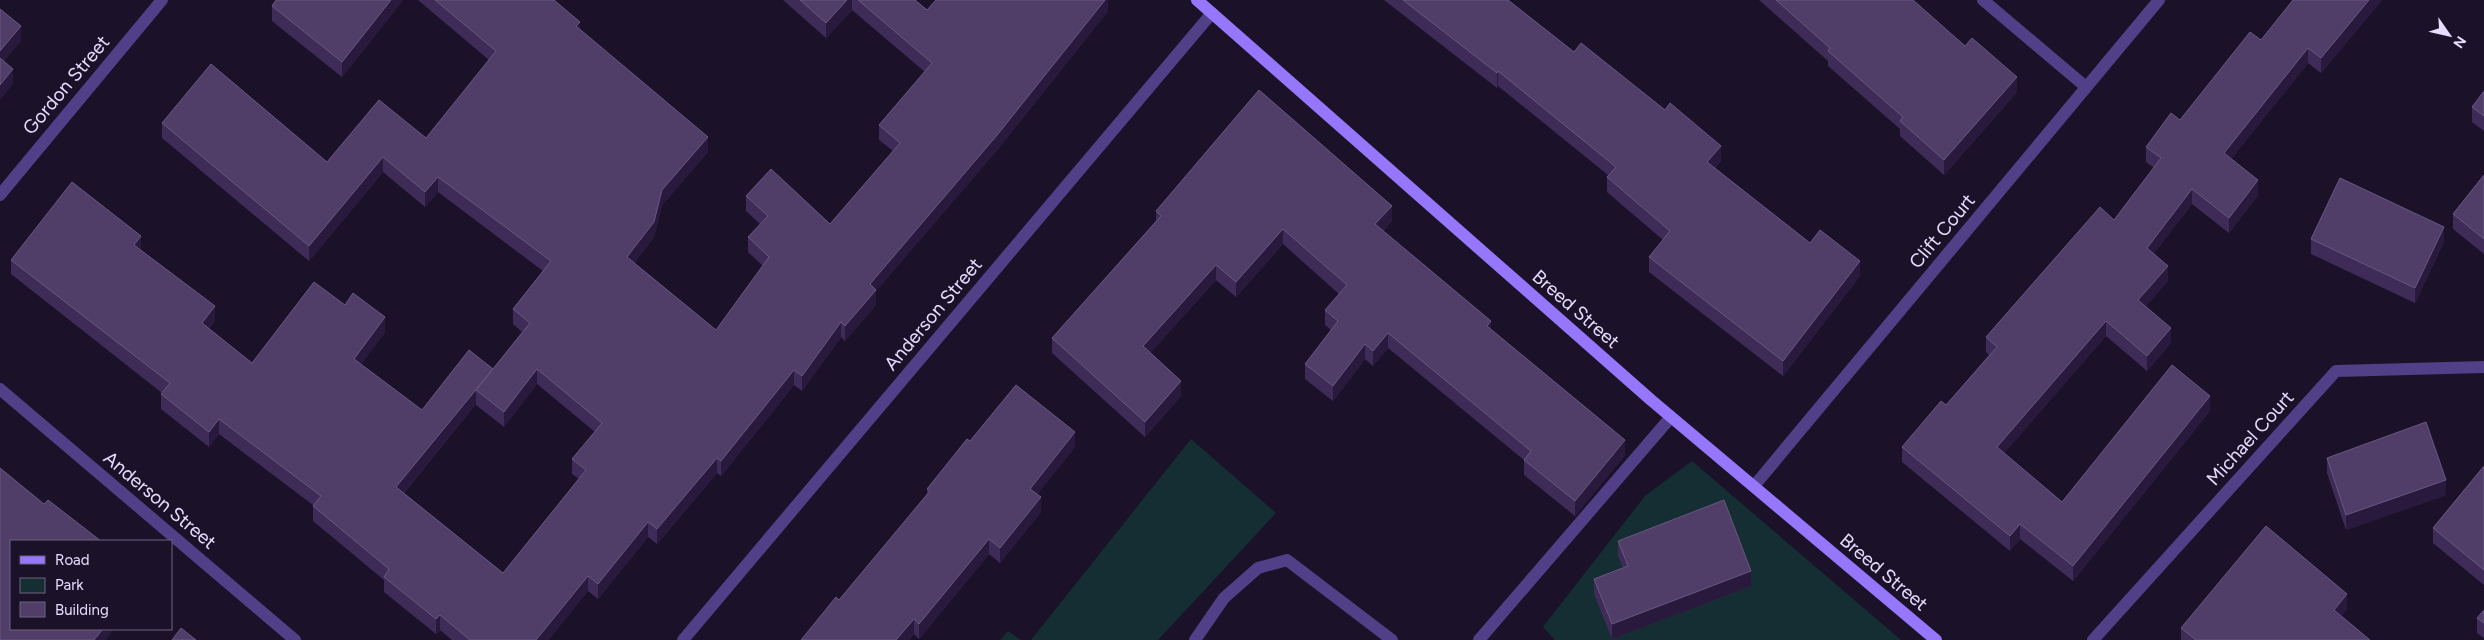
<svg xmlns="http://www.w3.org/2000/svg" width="2484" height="640" viewBox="0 0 2484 640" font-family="Figtree,sans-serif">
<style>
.green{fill:#152e33}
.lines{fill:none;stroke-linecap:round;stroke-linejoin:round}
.lane{stroke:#513f87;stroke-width:12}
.street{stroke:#513f87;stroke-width:12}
.secondary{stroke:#9676fa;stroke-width:12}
.wall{fill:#3e2b57;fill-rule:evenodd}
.shaded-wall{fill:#28193d}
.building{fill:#503e69;stroke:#685780}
.labels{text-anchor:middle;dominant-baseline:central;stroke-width:4.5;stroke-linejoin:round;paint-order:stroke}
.street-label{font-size:19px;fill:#e7dcfe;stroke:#1b122a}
</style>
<rect width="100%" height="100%" fill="#1b122a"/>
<g class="green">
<polygon points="1191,439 1276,513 1158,640 1031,640"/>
<polygon points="1692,461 1901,640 1555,640 1543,627 1645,496"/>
<polygon points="1008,631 1021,640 1000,640"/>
</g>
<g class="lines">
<g class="lane">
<polyline points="1195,640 1224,598 1258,568 1287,560 1392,640"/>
<polyline points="1479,640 1671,417"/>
</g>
<g class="street">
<polyline points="1983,0 2086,87"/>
<polyline points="0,195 162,0"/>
<polyline points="0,389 295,640"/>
<polyline points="1754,486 2159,0"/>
<polyline points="683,640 1212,13"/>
<polyline points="2093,640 2336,371 2484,367"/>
</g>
<polyline class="secondary" points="1197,0 1651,400 1936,640"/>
</g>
<g class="wall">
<polygon points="276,0 403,0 342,77 272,21 272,6"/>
<path d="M418 0H554L580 30 708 152 662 205 654 237 634 263 716 330 763 266 748 252V237L760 224 746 211V196L830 224 893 151 879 140V125L925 72 852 10 826 38 783 0H915L927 10 1108 0V11L998 149 876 291V305L845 341 841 337 802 391 794 385 721 476 717 473 657 544 648 537 598 599 588 591 548 640H452L440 630 436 634 384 592V580L313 521V505L219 434 209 447 161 409V394L162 393 11 274V260L141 250 215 321 209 329 252 363 345 305 385 332 361 364 422 410 493 369 522 332 513 324V309L543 271 438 192 425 207 383 172 309 261 162 138V123L327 162 426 138 489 60ZM537 384 595 432 572 459V474L579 479 503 573 404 493 476 404V405L504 427Z"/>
<polygon points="1384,0 1508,0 1574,52 1721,161 1715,168 1810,243 1860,276 1783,376 1649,272 1649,257 1663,240 1607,192 1607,177 1608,175 1498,86 1497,88"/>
<polygon points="1759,0 1913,0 2017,92 1944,175 1900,136 1900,129 1828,66 1828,61"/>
<polygon points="2382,0 2321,73 2308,63 2231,159 2258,195 2229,233 2192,204 2154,253 2168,281 2146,306 2171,343 2147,371 2106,336 2004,453 2062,502 2210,411 2073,581 2020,539 2010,551 1902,462 1902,447 1946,405 1989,355 1986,352 1986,337 2114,220 2154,168 2146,162 2146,147 2180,120 2261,40"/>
<polygon points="2484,91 2484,131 2472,122 2472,107"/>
<polygon points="2484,175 2484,254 2453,229 2453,214"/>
<polygon points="1156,211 1392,221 1383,231 1491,330 1625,455 1575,516 1524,475 1524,460 1388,348 1373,366 1365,359 1333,401 1305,379 1305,364 1331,330 1325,325 1325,310 1339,294 1283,244 1236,297 1216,280 1150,353 1181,396 1145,437 1052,353 1052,338 1156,221"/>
<polygon points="2311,239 2444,242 2415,303 2311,254"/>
<polygon points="970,441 1075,447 1037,494 1041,512 1000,563 989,554 919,639 914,634 909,640 801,640 839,600 927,494 927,489"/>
<polygon points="2327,458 2446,495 2346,530 2327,473"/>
<polygon points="2484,466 2484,585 2433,543 2433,528"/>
<polygon points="1618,541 1751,586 1612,639 1594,594 1594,579 1623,568 1618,556"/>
<polygon points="2347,609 2341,616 2370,640 2181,640 2181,628"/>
<polygon points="2484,610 2484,638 2477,633 2477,618"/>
</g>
<g class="shaded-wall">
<polygon points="391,0 403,0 342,77 342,62"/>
<polygon points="847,0 852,0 852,10 826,38 826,23"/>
<polygon points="1105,0 1108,0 1108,11 998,149 876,291 876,305 845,341 845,326 870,284"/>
<polygon points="2369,0 2382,0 2321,73 2321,58"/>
<polygon points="580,22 580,37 576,26"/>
<polygon points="21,26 21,41 0,66 0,51"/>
<polygon points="2308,48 2308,63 2224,168 2224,153"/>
<polygon points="13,69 13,84 0,100 0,85"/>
<polygon points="1498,71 1498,86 1497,88 1497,73"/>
<polygon points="2017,77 2017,92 1944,175 1944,160"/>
<polygon points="708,137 708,152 662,205 654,237 627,272 627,257 662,190"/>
<polygon points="1721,146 1721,161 1707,177 1707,162"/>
<polygon points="383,157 383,172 309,261 309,246"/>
<polygon points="438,177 438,192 425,207 425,192"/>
<polygon points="2258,180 2258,195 2229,233 2229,218"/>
<polygon points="2192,189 2192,204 2147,263 2147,248"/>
<polygon points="1392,206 1392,221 1375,239 1375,224"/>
<polygon points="2444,227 2444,242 2415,303 2415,288"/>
<polygon points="1283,229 1283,244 1236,297 1236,282"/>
<polygon points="141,236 141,250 134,245"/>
<polygon points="1860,261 1860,276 1783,376 1783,361"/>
<polygon points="1216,265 1216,280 1143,361 1143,346"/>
<polygon points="2168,266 2168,281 2138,315 2138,300"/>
<polygon points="215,306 215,321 202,338 202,323"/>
<polygon points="385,317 385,332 354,374 354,359"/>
<polygon points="1491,321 1491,336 1487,326"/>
<polygon points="2106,321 2106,336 1997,462 1997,447"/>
<polygon points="841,322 841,337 802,391 802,376"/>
<polygon points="2171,328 2171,343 2147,371 2147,356"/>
<polygon points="1388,333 1388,348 1373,366 1373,351"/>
<polygon points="1365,344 1365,359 1333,401 1333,386"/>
<polygon points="493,369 476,390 476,404 396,502 396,487"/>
<polygon points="537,369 537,384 504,427 504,412"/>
<polygon points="794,370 794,385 721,476 721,461"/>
<polygon points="1181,381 1181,396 1145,437 1145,422"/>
<polygon points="2210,396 2210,411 2073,581 2073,566"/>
<polygon points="219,419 219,434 209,447 209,432"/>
<polygon points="1075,432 1075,447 1030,504 1030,489"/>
<polygon points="1625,440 1625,455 1575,516 1575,501"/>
<polygon points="717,458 717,473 657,544 657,529"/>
<polygon points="2446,480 2446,495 2346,530 2346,515"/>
<polygon points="1041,497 1041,512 1000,563 1000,548"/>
<polygon points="648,522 648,537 598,599 598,584"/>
<polygon points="2020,524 2020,539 2010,551 2010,536"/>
<polygon points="989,539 989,554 919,639 919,624"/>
<polygon points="1751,571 1751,586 1612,639 1612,624"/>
<polygon points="588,576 588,591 548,640 536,640"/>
<polygon points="2347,594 2347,609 2334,625 2334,610"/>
<polygon points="440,615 440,630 436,634 436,619"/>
<polygon points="914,619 914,634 909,640 896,640"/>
<polygon points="103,629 114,629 106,640 94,640"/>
</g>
<g class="building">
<polygon points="276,0 391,0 342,62 272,6"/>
<polygon points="435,0 554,0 580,22 576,26 708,137 662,190 654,222 627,257 716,330 769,257 748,237 768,216 746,196 771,169 830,224 900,143 879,125 932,63 858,0 915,0 927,10 936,0 1105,0 998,134 870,284 876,290 845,326 841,322 802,376 794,370 721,461 717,458 657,529 648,522 598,584 588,576 536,640 470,640 440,615 436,619 384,577 389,569 313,506 321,496 219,419 209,432 161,394 170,383 11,260 72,182 141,236 134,245 215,306 202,323 252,363 314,282 345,305 353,293 385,317 354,359 422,410 469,350 493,369 396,487 503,573 586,470 572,459 602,423 537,369 504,412 476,390 530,323 513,309 551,261 438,177 425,192 383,157 309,246 162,123 211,64 327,162 379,100 426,138 496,51"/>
<polygon points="800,0 847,0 826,23"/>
<polygon points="1403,0 1508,0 1574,52 1581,43 1665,110 1670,103 1721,146 1707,162 1810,243 1820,230 1860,261 1783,361 1649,257 1670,231 1607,177 1616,167 1498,71 1497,73"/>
<polygon points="1776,0 1913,0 1965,46 1972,38 2017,77 1944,160 1900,121 1903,117 1828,51 1830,48"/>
<polygon points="2293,0 2369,0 2321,58 2308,48 2224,153 2258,180 2229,218 2192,189 2147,248 2168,266 2138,300 2171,328 2147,356 2106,321 1997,447 2062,502 2172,365 2210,396 2073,566 2020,524 2010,536 1902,447 1941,401 1946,405 1997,347 1986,337 2100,207 2114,220 2161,158 2146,147 2171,113 2180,120 2250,32 2261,40"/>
<polygon points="0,9 21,26 0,51"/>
<polygon points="0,58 13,69 0,85"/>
<polygon points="1259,90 1392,206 1375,224 1491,321 1487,326 1625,440 1575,501 1524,460 1531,451 1388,333 1373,351 1365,344 1333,386 1305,364 1338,321 1325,310 1347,285 1283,229 1236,282 1216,265 1143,346 1181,381 1145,422 1052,338 1161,216 1156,211"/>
<polygon points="2484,91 2484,116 2472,107"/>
<polygon points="2484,175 2484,239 2453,214"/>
<polygon points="2340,178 2444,227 2415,288 2311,239"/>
<polygon points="1016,385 1075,432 1030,489 1041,497 1000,548 989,539 919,624 914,619 896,640 801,640 836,597 839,600 930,491 927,489 967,439 970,441"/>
<polygon points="2426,422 2446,480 2346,515 2327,458"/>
<polygon points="2484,466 2484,570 2433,528"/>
<polygon points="0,468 44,504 48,500 101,541 11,541 11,629 103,629 94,640 0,640"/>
<polygon points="1724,500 1751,571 1612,624 1594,579 1628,566 1618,541"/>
<polygon points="2266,526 2347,594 2334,610 2370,640 2196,640 2181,628"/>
<polygon points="2484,610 2484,623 2477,618"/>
<polygon points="181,628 196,640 172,640"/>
</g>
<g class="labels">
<g class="street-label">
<text transform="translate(66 85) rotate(-50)">Gordon Street</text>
<text transform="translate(1942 231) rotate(-50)">Clift Court</text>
<text transform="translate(1576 309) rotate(41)">Breed Street</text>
<text transform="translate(933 314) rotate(-50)">Anderson Street</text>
<text transform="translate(2250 438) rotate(-48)">Michael Court</text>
<text transform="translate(160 500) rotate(40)">Anderson Street</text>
<text transform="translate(1884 572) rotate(40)">Breed Street</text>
</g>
</g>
<rect x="10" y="540" width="162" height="90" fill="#1b122a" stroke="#6d637f"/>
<rect x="20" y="556" width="25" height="8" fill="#9676fa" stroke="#6d637f"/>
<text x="55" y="565" font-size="15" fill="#e7dcfe">Road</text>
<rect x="20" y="578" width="25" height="15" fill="#152e33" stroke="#6d637f"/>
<text x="55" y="590" font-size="15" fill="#e7dcfe">Park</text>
<rect x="20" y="602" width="25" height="15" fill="#503e69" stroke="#6d637f"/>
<text x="55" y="615" font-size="15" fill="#e7dcfe">Building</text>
<g transform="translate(2449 35) rotate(124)" stroke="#1b122a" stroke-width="4" paint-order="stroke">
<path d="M0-4L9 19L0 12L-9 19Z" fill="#e7dcfe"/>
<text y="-8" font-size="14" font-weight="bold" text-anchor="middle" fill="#e7dcfe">N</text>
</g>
</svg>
